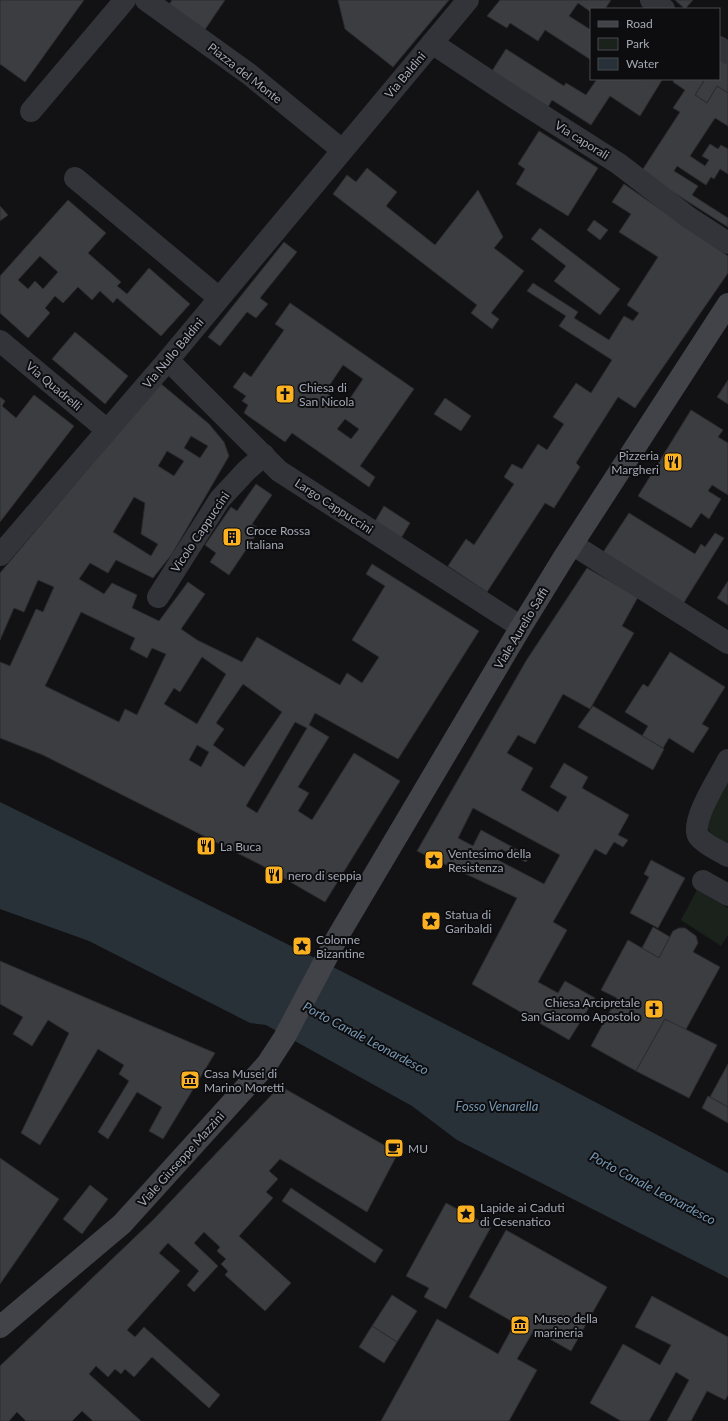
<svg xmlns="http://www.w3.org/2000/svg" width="728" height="1421" viewBox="0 0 728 1421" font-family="Lato,sans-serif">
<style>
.green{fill:#1a221b}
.water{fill:#283138}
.building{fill:#3c3d41;stroke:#2c2c30;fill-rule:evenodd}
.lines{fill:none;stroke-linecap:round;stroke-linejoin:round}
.street{stroke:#333439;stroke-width:22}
.secondary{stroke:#414349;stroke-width:22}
.labels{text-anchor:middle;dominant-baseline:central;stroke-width:4;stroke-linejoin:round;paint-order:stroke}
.street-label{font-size:12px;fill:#a3a8b5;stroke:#0d0d0f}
.poi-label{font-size:12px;fill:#a3a8b5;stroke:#0d0d0f;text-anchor:start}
.water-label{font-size:13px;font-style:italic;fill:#7797b3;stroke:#0d0d0f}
</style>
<rect width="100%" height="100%" fill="#121214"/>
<g class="green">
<path d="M728 780V846C723 842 716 839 712 835 698 819 720 794 728 780Z"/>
<polygon points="697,890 728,908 728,935 721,946 681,920"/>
</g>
<path class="water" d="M0 802C244 922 489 1043 728 1173V1278L457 1140 412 1106 266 1025 250 1023 89 941 0 909Z"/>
<g class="building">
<polygon points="0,0 84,0 25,82 0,64"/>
<polygon points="172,0 225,0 202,34 166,9"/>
<polygon points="338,0 449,0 393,67 345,29"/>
<polygon points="500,0 611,0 605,9 591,9 591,12 578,3 569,16 591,30 591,60 545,30 538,41 510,23 507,28 487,16"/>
<polygon points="675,0 693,0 685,9"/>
<polygon points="506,49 564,86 566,83 586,95 597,79 662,80 640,116 610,96 591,125 552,100 548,107 492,71"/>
<polygon points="719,58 728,63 728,93 717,86 707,103 695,95 705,79 719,79"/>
<polygon points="674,79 705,79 695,95 707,103 717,86 728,93 728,126 715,118 690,156 705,166 709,160 702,156 710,144 718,149 721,145 728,149 728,174 720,169 714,179 711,177 706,185 677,166 674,171 698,186 692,195 728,218 728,227 641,172 680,112 673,108 685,90 673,82"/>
<polygon points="539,131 598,168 568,216 516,184 525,169 518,164"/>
<polygon points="367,168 397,192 386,206 435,245 478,190 503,237 494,248 524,271 491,313 499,319 492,329 471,313 477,305 333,194 347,175 356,182"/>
<polygon points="624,184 728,256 728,273 635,408 618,397 576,463 580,467 554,508 545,503 487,592 448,566 466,539 474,545 514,484 504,477 512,464 522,469 538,444 547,450 564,424 553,417 576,383 591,393 612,360 559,326 566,316 527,291 533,283 578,312 574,318 609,340 624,316 633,321 639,313 627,305 658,257 619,232 631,214 612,202"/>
<path d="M68 200 106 233 88 253 121 282 117 286 127 294 149 268 190 304 161 336 117 298 113 303 100 291 92 300 78 287 63 303 55 296 45 308 50 313 28 338 0 313V276ZM40 256 58 272 43 289 35 281 28 289 18 280Z"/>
<polygon points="0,206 8,215 0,221"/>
<polygon points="594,220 608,230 600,240 587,230"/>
<polygon points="540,228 620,289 600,315 554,281 566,266 531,239"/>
<polygon points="284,242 297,252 260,298 268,304 256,318 247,312 220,346 208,337"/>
<path d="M290 303 414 389 360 466 375 477 369 487 292 433 285 442 244 413 248 405 242 401 246 396 233 387 244 372 251 377 284 330 275 324ZM343 365 363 379 345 406 325 392ZM345 419 359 429 351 439 337 429Z"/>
<polygon points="75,332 128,376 105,404 52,359"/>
<polygon points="728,380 728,404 717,397"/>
<path d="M160 383 209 424 224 442 229 456 172 554 153 578 116 560 108 573 90 563 79 579 104 594 112 583 137 595 132 608 159 621 188 582 205 594 181 629 197 640 242 662 257 637 340 685 347 673 362 683 379 657 352 640 385 586 366 574 372 564 479 631 398 759 315 713 309 725 329 737 298 787 309 793 298 811 312 820 354 753 400 781 325 902 261 865 182 825 43 755 0 738V662L10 666 36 609 43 612 54 587 38 580 24 612 14 608 0 640V573ZM191 436 208 446 200 458 184 448ZM167 451 184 461 174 476 158 466ZM134 497 145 503 141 534 158 544 151 556 113 532ZM81 612 135 638 130 649 147 658 152 648 166 654 137 715 125 709 119 722 45 686ZM202 657 226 674 197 724 164 704 174 688 180 692ZM243 684 282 712 244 767 213 745 224 729 216 723ZM295 722 307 728 257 813 246 806ZM197 745 209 752 201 767 189 760Z"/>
<polygon points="34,395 74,426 0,522 0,397 5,401 2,406 16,418"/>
<polygon points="445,398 471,416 461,431 434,414"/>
<polygon points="691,410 723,430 718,437 728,443 728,495 712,485 708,491 721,499 709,519 701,513 691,528 638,496"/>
<polygon points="256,484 272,495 252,524 260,529 229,575 210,562 216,553 205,545 231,507 237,511"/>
<polygon points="384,506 410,523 400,540 374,523"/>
<polygon points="629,513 695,554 701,544 705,547 715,533 724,538 683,604 602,554"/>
<path d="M587 568 638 597 622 626 634 633 590 709 563 694 535 744 518 735 507 753 533 768 521 790 558 812 567 797 550 787 564 763 588 777 582 788 629 815 618 835 628 840 623 847 614 842 606 855 595 849 553 922 567 930 538 982 558 993 565 981 595 998 569 1040 472 984 517 898 417 851 526 661ZM473 808 560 855 544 884 496 859 501 849 526 862 529 856 481 830 473 846 458 838Z"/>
<polygon points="728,581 728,605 717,598"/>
<polygon points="670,652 725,687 702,724 709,728 693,753 669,738 663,748 642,736 648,726 625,712 643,684 648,687"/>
<polygon points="593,706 664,749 653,770 578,727"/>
<polygon points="651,860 685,878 658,928 630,913 649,877 644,874"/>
<polygon points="653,927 670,937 659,958 642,948"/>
<polygon points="679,928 685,928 696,936 698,943 693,952 720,967 685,1031 665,1019 636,1071 591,1046 617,998 601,990 628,940 659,958 673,931"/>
<polygon points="0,961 215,1053 163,1139 149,1131 162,1107 137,1092 108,1139 98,1132 129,1081 119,1074 124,1065 98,1049 40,1145 21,1133 69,1033 48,1020 32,1046 13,1034 23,1017 0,1004"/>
<polygon points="665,1019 717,1045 689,1098 636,1071"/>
<polygon points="728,1064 728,1107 710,1097"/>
<polygon points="280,1086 398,1153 367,1212 280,1159 269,1171 278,1179 266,1192 273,1198 239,1236 291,1283 265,1311 225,1275 228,1271 221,1264 226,1259 217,1251 220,1247 204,1232 194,1243 218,1266 194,1292 187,1285 199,1271 168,1243 159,1253 180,1271 127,1330 135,1337 144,1327 220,1395 209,1408 152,1357 134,1377 125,1369 121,1374 115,1369 108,1377 96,1366 89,1374 141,1421 93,1421 82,1411 72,1421 26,1421 17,1412 9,1421 0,1421 0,1366 153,1220"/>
<polygon points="708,1096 728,1107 728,1123 702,1108"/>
<polygon points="0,1158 59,1199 0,1284"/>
<polygon points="90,1185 108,1199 82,1234 63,1219"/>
<polygon points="291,1188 383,1250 375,1263 282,1201"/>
<polygon points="446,1203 491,1227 446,1309 424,1297 429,1288 406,1276"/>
<polygon points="506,1230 607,1287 571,1351 534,1330 517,1359 537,1370 509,1421 381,1421 437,1319 498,1354 515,1323 469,1297"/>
<polygon points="392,1295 417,1311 397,1342 372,1326"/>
<polygon points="652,1296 728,1337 728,1395 725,1400 707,1391 691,1421 667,1421 689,1380 676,1372 649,1421 621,1421 590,1403 623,1344 660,1365 671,1345 635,1327"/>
<polygon points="372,1326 397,1342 384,1363 359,1347"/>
</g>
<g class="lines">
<g class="street">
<polyline points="146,0 249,74 342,150"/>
<polyline points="651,0 664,9"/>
<polyline points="432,43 515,98 619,164 688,217 728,243"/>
<polyline points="719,47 728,53"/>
<polyline points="31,111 125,0"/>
<polyline points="75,178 219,298"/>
<polyline points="0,341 107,430"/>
<polyline points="168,360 279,471 521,627"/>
<polyline points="583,551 728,643"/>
<polyline points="0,555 168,360 468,0"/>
<polyline points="158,597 220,499 246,471 264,455"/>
<path d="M728 760C721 774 688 824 699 837 705 845 720 851 728 856"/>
<polyline points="703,881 728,895"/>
</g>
<polyline class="secondary" points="0,1327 122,1224 267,1064 284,1038 338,936 521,627 564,557 728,304"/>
</g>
<defs>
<g id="church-square" transform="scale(1)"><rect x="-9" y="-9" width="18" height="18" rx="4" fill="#fcb121" stroke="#0d0d0f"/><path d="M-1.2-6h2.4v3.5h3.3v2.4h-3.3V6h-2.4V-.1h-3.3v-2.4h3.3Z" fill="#111"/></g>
<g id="restaurant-square" transform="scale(1)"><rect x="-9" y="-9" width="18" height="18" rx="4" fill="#fcb121" stroke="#0d0d0f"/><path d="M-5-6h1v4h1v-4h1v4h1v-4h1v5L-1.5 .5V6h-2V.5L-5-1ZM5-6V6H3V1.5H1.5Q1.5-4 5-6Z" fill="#111"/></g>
<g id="building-square" transform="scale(1)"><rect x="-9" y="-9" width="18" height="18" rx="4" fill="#fcb121" stroke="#0d0d0f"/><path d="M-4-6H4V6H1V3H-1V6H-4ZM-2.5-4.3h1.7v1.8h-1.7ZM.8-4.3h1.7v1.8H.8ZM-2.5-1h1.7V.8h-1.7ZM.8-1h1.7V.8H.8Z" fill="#111"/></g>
<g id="sight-square" transform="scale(1)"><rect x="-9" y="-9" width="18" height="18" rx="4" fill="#fcb121" stroke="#0d0d0f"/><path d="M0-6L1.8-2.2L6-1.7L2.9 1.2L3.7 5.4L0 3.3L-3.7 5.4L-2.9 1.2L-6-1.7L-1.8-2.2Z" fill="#111"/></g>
<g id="museum-square" transform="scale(1)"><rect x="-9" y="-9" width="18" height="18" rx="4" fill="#fcb121" stroke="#0d0d0f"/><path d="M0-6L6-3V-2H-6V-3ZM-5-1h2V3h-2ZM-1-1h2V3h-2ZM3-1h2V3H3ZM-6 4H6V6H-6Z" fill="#111"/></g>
<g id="cafe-square" transform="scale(1)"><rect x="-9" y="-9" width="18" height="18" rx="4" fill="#fcb121" stroke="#0d0d0f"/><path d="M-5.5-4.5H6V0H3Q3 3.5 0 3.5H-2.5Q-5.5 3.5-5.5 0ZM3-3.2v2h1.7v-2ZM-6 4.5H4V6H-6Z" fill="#111"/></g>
</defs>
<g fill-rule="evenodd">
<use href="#church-square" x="285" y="394"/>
<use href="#restaurant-square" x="673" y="462"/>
<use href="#building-square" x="232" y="537"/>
<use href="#restaurant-square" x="206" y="846"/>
<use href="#sight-square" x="434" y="860"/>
<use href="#restaurant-square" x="274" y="875"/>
<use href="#sight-square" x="431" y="921"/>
<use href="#sight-square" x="302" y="946"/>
<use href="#church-square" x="654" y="1009"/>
<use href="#museum-square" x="190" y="1080"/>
<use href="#cafe-square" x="394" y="1148"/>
<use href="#sight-square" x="466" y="1214"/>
<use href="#museum-square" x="520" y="1325"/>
</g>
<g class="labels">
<g class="street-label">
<text transform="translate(245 73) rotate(38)">Piazza del Monte</text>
<text transform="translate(405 75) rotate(-50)">Via Baldini</text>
<text transform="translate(582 140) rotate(32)">Via caporali</text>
<text transform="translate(173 353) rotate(-50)">Via Nullo Baldini</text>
<text transform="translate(54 386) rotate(40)">Via Quadrelli</text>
<text transform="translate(334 506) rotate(33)">Largo Cappuccini</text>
<text transform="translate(200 532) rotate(-56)">Vicolo Cappuccini</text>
<text transform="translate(521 628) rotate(-59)">Viale Aurelio Saffi</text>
<text transform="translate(181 1159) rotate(-48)">Viale Giuseppe Mazzini</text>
</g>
<g class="poi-label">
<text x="299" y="387">Chiesa di<tspan x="299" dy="14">San Nicola</tspan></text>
<text x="659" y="455" text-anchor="end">Pizzeria<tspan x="659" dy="14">Margheri</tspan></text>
<text x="246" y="530">Croce Rossa<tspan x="246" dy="14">Italiana</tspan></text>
<text x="220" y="846">La Buca</text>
<text x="448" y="853">Ventesimo della<tspan x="448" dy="14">Resistenza</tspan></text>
<text x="288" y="875">nero di seppia</text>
<text x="445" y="914">Statua di<tspan x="445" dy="14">Garibaldi</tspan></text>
<text x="316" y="939">Colonne<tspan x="316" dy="14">Bizantine</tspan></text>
<text x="640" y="1002" text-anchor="end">Chiesa Arcipretale<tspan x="640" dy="14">San Giacomo Apostolo</tspan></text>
<text x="204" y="1073">Casa Musei di<tspan x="204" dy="14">Marino Moretti</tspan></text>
<text x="408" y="1148">MU</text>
<text x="480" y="1207">Lapide ai Caduti<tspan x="480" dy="14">di Cesenatico</tspan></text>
<text x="534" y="1318">Museo della<tspan x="534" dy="14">marineria</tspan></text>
</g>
<g class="water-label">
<text transform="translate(366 1038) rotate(28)">Porto Canale Leonardesco</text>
<text x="497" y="1106">Fosso Venarella</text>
<text transform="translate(653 1188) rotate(28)">Porto Canale Leonardesco</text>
</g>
</g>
<rect x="590" y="8" width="130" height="72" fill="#0d0d0f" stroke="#494b51"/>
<rect x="598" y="21" width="20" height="6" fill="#414349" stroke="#494b51"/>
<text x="626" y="28" font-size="12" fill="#a3a8b5">Road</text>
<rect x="598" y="38" width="20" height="12" fill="#1a221b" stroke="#494b51"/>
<text x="626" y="48" font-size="12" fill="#a3a8b5">Park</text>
<rect x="598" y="58" width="20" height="12" fill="#283138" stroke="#494b51"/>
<text x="626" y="68" font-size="12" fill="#a3a8b5">Water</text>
</svg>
